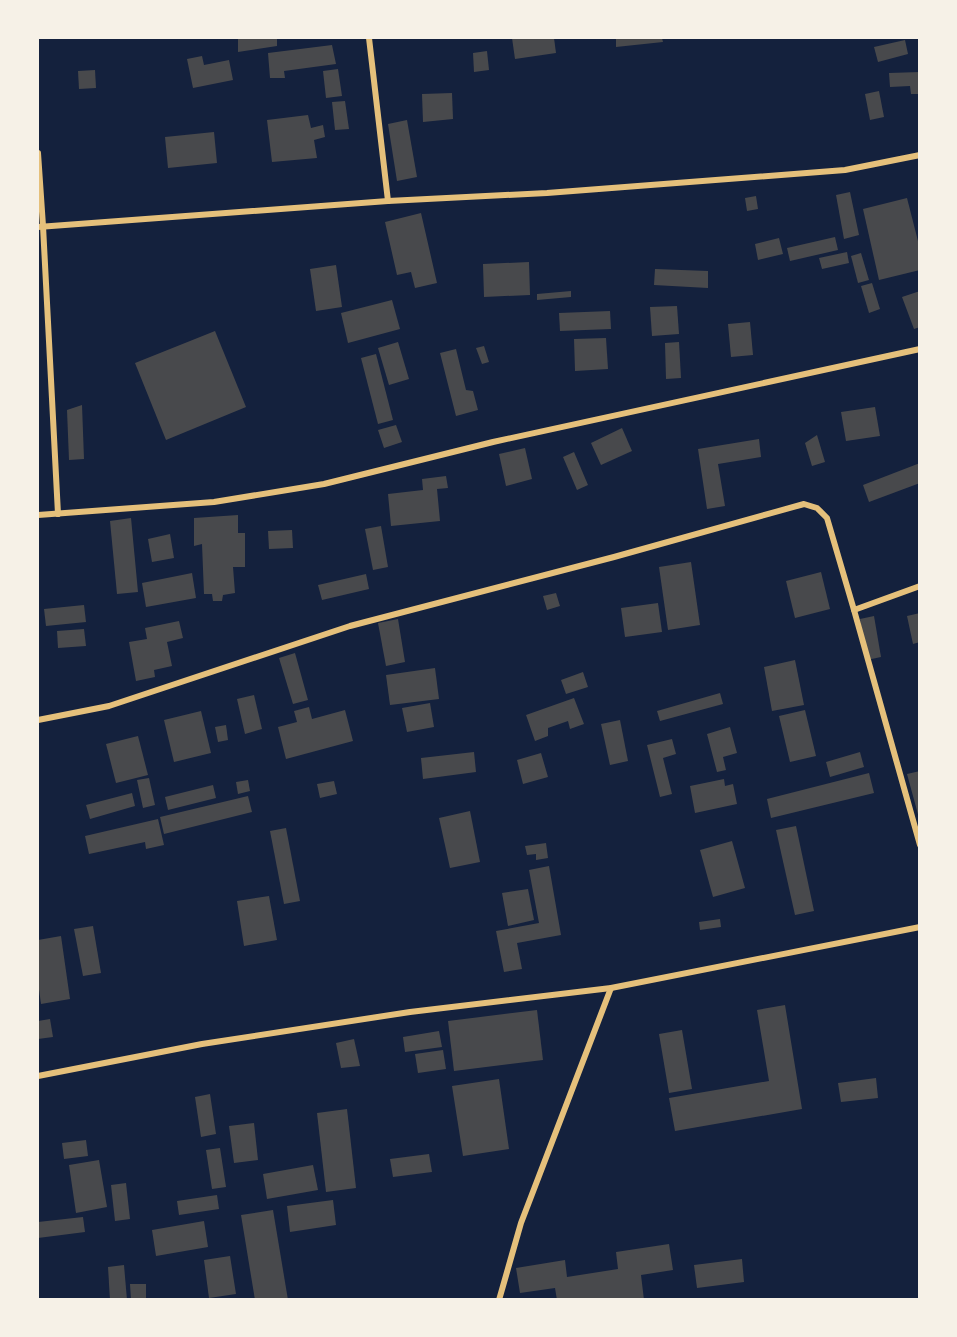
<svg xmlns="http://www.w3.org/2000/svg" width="957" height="1337" viewBox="0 0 957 1337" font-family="Montserrat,sans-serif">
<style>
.building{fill:#48494c}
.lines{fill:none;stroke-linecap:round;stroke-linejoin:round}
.minor{stroke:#e5c07b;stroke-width:6}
</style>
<rect width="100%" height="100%" fill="#14213d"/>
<g class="building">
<polygon points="238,38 277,38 277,46 238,52"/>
<polygon points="512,38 554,38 556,53 515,59"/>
<polygon points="616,38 662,38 663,42 616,47"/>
<polygon points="905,40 908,54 878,62 874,47"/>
<polygon points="332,45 336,64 284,71 285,78 270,78 268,53"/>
<polygon points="487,51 489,70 474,72 473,53"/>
<polygon points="202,56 204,65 229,60 233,80 193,88 187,59"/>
<polygon points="338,69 342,96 326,98 323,71"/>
<polygon points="95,70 96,88 79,89 78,71"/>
<polygon points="920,72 920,94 911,94 910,86 890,87 889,73"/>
<polygon points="879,91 884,117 870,120 865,94"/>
<polygon points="452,93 453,119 423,122 422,94"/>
<polygon points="345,101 349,129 335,130 332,102"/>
<polygon points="308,115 311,128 323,125 325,137 314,140 317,158 272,162 267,120"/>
<polygon points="407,120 417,177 397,181 388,124"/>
<polygon points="214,132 217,163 168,168 165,137"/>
<polygon points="850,192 859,235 844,239 836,195"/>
<polygon points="756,196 758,209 747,211 745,198"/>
<polygon points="907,198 920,249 920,270 879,280 863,209"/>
<polygon points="421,213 437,283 415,288 411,272 397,275 385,222"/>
<polygon points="835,237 838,250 790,261 787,248"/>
<polygon points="779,238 783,254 758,260 755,244"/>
<polygon points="847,252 849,263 822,269 819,258"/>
<polygon points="861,253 869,280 858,283 851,256"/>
<polygon points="529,262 530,295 484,297 483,264"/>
<polygon points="336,265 342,307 316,311 310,269"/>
<polygon points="655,269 708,271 708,288 654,285"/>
<polygon points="872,283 880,309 869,313 861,286"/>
<polygon points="571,291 571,297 537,300 537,294"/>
<polygon points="920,291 920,327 914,329 902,297"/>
<polygon points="392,300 400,329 348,343 341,313"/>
<polygon points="677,306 679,334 652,336 650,307"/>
<polygon points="610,311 611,329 560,331 559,313"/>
<polygon points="750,322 753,355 731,357 728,324"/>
<polygon points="215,331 246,407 166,440 135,363"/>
<polygon points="606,338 608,369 575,371 574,339"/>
<polygon points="398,342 409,379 389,385 378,348"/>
<polygon points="679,342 681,378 666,379 665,343"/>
<polygon points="484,346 489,362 482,364 476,348"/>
<polygon points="456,349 466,390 473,391 478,410 456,416 440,353"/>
<polygon points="376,354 393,420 378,424 361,358"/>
<polygon points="82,405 84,459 69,460 67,410"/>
<polygon points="875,407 880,436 846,441 841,412"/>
<polygon points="396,425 402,442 384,448 378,430"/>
<polygon points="622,428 632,451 601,465 591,443"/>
<polygon points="817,435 825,462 812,466 805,443"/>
<polygon points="759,439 761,457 718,464 725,506 707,509 698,449"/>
<polygon points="525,448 532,479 506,486 499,454"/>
<polygon points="574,452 588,485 577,490 563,457"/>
<polygon points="920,463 920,483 869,502 863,485"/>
<polygon points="446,476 448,488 437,489 440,521 391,526 388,494 423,490 422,479"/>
<polygon points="238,515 238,533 245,533 245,567 233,567 235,593 223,595 222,601 213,601 212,594 204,594 202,544 194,546 194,518"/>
<polygon points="131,518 138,592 117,594 110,521"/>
<polygon points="381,526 388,567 373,570 365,529"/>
<polygon points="292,530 293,548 269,549 268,531"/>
<polygon points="170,534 174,558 152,562 148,539"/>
<polygon points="691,562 700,625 668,630 659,567"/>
<polygon points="821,572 830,609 795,618 786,581"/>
<polygon points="192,573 196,598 146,607 142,583"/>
<polygon points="366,574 369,589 322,600 318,585"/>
<polygon points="556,593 560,606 547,610 543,596"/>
<polygon points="658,603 662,632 625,637 621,608"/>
<polygon points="84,605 86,622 46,626 44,609"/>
<polygon points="920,613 920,642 913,644 907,616"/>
<polygon points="874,616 881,657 867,660 860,619"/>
<polygon points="398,619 405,662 386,666 378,623"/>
<polygon points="179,621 183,638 167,642 172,666 154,670 155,677 136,681 129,642 147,639 145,628"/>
<polygon points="84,629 86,646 58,648 57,631"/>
<polygon points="295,653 308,700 293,704 279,658"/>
<polygon points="795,660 804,705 772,711 764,667"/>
<polygon points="435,668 439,699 390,705 386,675"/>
<polygon points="583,672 588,687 566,694 561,680"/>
<polygon points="720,693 723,704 660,721 657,711"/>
<polygon points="254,695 262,729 245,734 237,699"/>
<polygon points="574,698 584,724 570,729 568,721 548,728 548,736 535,741 526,715"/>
<polygon points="430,703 434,727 407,732 402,708"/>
<polygon points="309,707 312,719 345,710 353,741 286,759 278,727 297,722 294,711"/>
<polygon points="805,710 816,756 790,762 779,716"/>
<polygon points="201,711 211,753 174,762 164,720"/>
<polygon points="620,720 628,761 610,765 601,724"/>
<polygon points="226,725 228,740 218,742 215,727"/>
<polygon points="730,727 737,753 723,757 726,770 717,772 707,734"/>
<polygon points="138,736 148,775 116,783 106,744"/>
<polygon points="672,739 676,754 663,758 672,794 660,797 647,745"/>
<polygon points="474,752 476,772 423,779 421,758"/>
<polygon points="860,752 864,767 830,777 826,762"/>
<polygon points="541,753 548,777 523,784 517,760"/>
<polygon points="920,771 920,818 919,818 907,774"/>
<polygon points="869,773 874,793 771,818 767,799"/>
<polygon points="149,778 155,805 143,808 137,780"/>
<polygon points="724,779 725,786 733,784 737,804 695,813 690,786"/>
<polygon points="248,780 250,791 238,794 236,782"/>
<polygon points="334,781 337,794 320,798 317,784"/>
<polygon points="213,785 216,798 168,810 165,797"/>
<polygon points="132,793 135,806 90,819 86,805"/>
<polygon points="248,796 252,812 164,834 160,817"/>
<polygon points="470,811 480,862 450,868 439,818"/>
<polygon points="158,819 164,845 146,849 145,842 89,854 85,836"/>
<polygon points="796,826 814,911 795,915 776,830"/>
<polygon points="286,828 300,901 284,904 270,831"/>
<polygon points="732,841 745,888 713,897 700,850"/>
<polygon points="546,843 548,858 536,860 536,854 527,855 525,846"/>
<polygon points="549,866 561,935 517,943 522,969 504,972 496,931 539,923 529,870"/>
<polygon points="528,889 534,920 508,926 502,893"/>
<polygon points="269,896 277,940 244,946 237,901"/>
<polygon points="720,919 721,927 700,930 699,922"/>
<polygon points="93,926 101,973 83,976 74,929"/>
<polygon points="61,936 70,999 41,1004 38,982 38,940"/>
<polygon points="785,1005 802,1109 675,1131 669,1098 769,1081 757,1010"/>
<polygon points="537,1010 543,1060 454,1071 448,1021"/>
<polygon points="50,1019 53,1037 38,1039 38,1021"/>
<polygon points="682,1030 692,1089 669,1093 659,1034"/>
<polygon points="439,1031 442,1047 405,1052 403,1037"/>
<polygon points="354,1039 360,1066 341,1068 336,1043"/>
<polygon points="443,1050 446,1069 418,1073 415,1054"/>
<polygon points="876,1078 878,1098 841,1102 838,1083"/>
<polygon points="499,1079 509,1149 463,1156 452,1086"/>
<polygon points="210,1094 216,1134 201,1137 195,1097"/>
<polygon points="347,1109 356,1188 326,1192 317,1113"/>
<polygon points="254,1123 258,1160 234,1163 229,1126"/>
<polygon points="86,1140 88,1156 64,1159 62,1143"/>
<polygon points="220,1148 226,1187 212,1189 206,1150"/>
<polygon points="429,1154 432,1172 393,1177 390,1159"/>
<polygon points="99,1160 107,1207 76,1213 69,1165"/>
<polygon points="313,1165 318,1190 267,1199 263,1174"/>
<polygon points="126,1183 130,1219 115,1221 111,1185"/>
<polygon points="217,1195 219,1209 179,1215 177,1201"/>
<polygon points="333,1200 336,1225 290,1232 287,1206"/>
<polygon points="273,1210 288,1300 255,1300 241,1215"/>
<polygon points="83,1217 85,1232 38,1238 38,1222"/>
<polygon points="204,1221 208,1247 156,1256 152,1230"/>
<polygon points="669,1244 673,1270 641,1275 644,1300 557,1300 555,1288 520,1293 516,1268 565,1260 567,1277 618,1269 616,1252"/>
<polygon points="230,1256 236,1294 209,1298 204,1260"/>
<polygon points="742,1259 744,1282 697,1288 694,1265"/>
<polygon points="124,1265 127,1300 110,1300 108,1267"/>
<polygon points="130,1284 146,1284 146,1300 131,1300"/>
</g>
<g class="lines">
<g class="minor">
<polyline points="369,38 388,201"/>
<polyline points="38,153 43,226 58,514"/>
<polyline points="38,227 388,201 547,193 845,170 920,155"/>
<polyline points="38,515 214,502 324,484 493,442 920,349"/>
<polyline points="854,610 920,586"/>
<polyline points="38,720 109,706 350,626 614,557 804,504 817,508 827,518 854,610 920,845"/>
<polyline points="38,1076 202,1044 410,1012 611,988 920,927"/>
<polyline points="499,1300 521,1223 611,988"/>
</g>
</g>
<rect width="957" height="1337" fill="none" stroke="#f6f1e7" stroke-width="78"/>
</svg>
